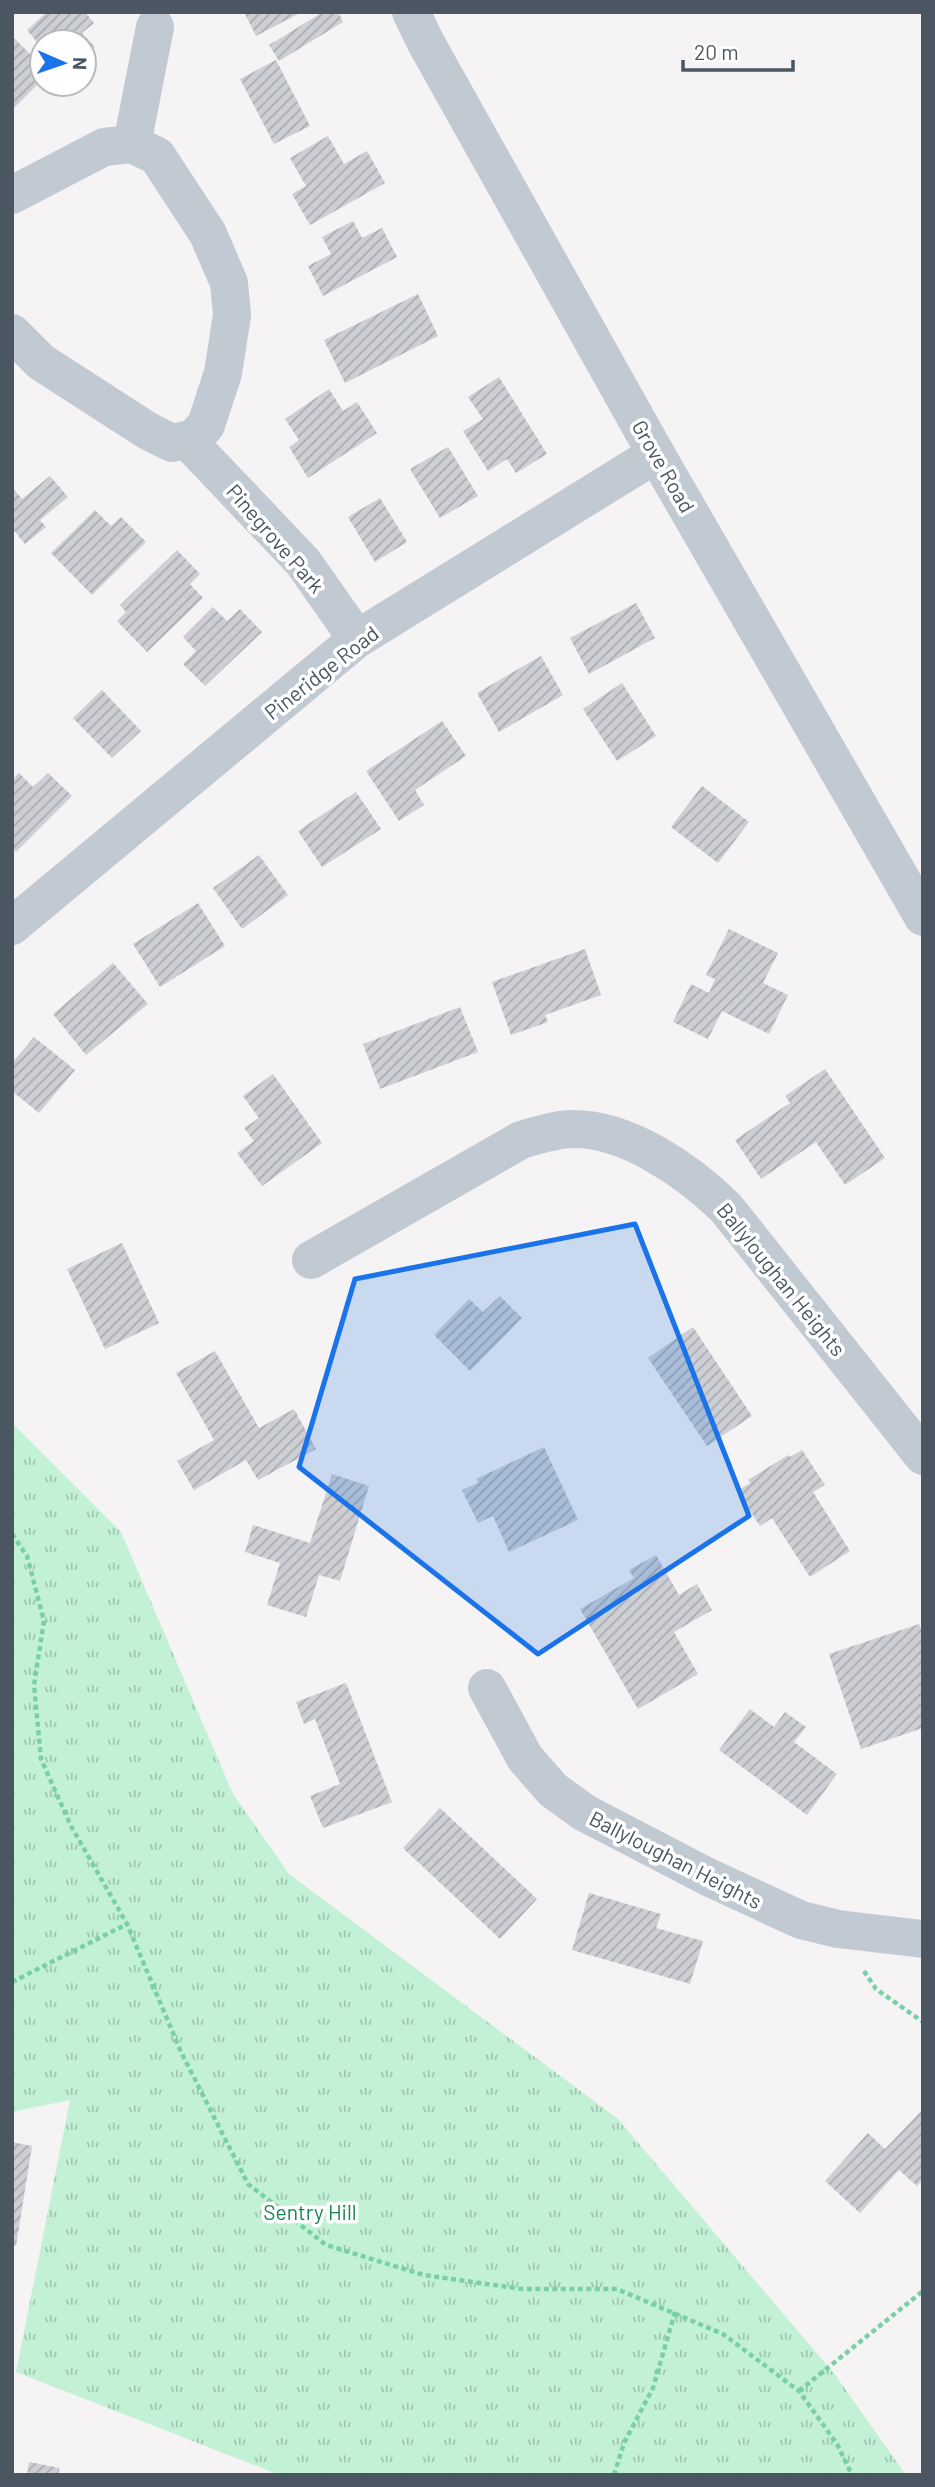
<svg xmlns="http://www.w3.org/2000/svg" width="935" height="2487" viewBox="0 0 935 2487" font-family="Barlow,sans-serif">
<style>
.grass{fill:url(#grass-tufts)}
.building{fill:url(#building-hatch)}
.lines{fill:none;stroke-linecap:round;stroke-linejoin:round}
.path{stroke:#7ad0a6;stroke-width:4.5;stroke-dasharray:5 3.5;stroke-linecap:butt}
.minor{stroke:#c1cad2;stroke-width:38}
.marked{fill:#1a73e8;fill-opacity:0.2;stroke:#1a73e8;stroke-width:5;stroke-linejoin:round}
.labels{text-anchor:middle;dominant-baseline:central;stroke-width:7;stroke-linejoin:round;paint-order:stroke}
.street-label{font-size:21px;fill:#4a5661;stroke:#fff}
.park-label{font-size:21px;fill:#17864f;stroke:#fff}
</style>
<defs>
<pattern id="grass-tufts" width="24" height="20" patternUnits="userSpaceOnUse" patternTransform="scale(1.75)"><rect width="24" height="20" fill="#c3f1d5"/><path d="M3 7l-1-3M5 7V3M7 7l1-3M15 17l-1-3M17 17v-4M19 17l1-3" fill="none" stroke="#a0c6b0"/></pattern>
<pattern id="building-hatch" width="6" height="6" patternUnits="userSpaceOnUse" patternTransform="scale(1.75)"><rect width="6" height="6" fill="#cdcfd5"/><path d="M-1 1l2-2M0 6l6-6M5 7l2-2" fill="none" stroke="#a8abb0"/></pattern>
</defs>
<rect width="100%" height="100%" fill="#f5f3f3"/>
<polygon class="grass" points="12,1423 121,1532 233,1794 289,1874 618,2119 836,2376 906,2475 280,2475 16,2372 70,2100 12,2112"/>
<g class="building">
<polygon points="47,12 85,12 94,23 82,33 95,47 84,57 84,42 42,42 42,48 27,30"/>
<polygon points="244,12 302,12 256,36"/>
<polygon points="323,12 338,12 343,22 279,61 269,45"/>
<polygon points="12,36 42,66 42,80 12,110"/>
<polygon points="276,60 310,126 274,144 240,79"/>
<polygon points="328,136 344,164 367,151 385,183 310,225 292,194 306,186 290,158"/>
<polygon points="353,221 362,238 382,228 397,257 323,296 308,266 331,254 322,237"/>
<polygon points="418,294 438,336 345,383 324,340"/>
<polygon points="499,377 547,454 516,473 507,459 488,471 463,431 483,419 468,397"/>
<polygon points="329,389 343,411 357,402 377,433 308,478 289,447 299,440 285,419"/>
<polygon points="448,447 478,496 440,518 410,469"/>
<polygon points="50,476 68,497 40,520 46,527 25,544 12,528 12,487 22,499"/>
<polygon points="380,498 407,542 375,562 348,517"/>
<polygon points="95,510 111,526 121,517 146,542 92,595 51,553"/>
<polygon points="177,550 200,574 190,584 203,598 147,652 117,621 126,612 120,605"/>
<polygon points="636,603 655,638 589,674 570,638"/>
<polygon points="213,607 227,621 240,609 262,632 205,686 183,664 196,651 183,637"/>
<polygon points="541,656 563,695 499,732 477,693"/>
<polygon points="622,683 656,736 617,761 583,709"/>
<polygon points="102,690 141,731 112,758 73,718"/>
<polygon points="442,721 466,756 415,790 424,805 399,821 366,771"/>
<polygon points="19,773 33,787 48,773 72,796 16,852 12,848 12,780"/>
<polygon points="702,786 749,822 718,863 671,827"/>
<polygon points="356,792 381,829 322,867 298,831"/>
<polygon points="259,855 288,895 242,929 213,888"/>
<polygon points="198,903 225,946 160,987 133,944"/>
<polygon points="729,929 778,953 763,983 788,995 769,1034 722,1011 708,1039 673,1022 691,984 709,993 715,979 706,975"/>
<polygon points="585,949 601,995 545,1015 548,1022 511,1035 492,982"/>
<polygon points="113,963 148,1004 86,1055 53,1014"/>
<polygon points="460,1007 478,1052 380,1089 363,1044"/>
<polygon points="34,1037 75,1070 39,1113 12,1091 12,1063"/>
<polygon points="825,1069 885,1158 845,1185 816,1142 761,1179 735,1140 790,1103 785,1096"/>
<polygon points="273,1074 322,1143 262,1186 237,1153 254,1141 244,1128 259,1118 243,1096"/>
<polygon points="122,1243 159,1323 105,1349 67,1269"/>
<polygon points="500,1296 522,1318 470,1371 434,1335 469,1299 483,1312"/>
<polygon points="693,1327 752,1416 707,1446 648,1358"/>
<polygon points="215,1351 259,1428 294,1409 316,1449 258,1480 246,1460 194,1490 177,1461 214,1440 176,1373"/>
<polygon points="544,1447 578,1520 509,1552 493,1516 478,1523 462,1490 478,1483 476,1479"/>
<polygon points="802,1450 825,1485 813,1492 850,1551 810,1577 772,1518 760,1526 737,1491 750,1483 748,1480 788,1455 790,1457"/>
<polygon points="332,1474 369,1486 340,1581 319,1575 306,1617 267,1605 280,1563 245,1552 253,1525 310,1543"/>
<polygon points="656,1555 679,1595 697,1584 712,1610 674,1632 698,1674 638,1709 580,1609 634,1578 629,1570"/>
<polygon points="919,1624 923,1635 923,1728 861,1749 829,1654"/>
<polygon points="346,1683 392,1802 323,1828 310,1796 340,1784 315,1719 304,1724 296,1702"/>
<polygon points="750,1709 774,1727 785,1712 806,1727 794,1742 837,1774 807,1815 719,1750"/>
<polygon points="440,1808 537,1899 500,1939 403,1848"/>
<polygon points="589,1893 661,1914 656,1928 703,1941 690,1984 572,1950"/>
<polygon points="923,2109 923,2179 917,2186 899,2170 860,2213 825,2181 868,2133 885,2149"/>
<polygon points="12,2142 32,2146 16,2246 12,2245"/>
<polygon points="29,2462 60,2468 58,2475 27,2475"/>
</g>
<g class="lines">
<g class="path">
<polyline points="12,1534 27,1556 44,1621 34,1685 41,1759 71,1826 127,1924 181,2052 248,2184 326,2245 424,2275 522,2289 617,2289 723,2334 799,2391 837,2444 852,2475"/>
<polyline points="864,1971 876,1989 923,2022"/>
<polyline points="12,1982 127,1924"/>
<polyline points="799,2391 923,2291"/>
<polyline points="614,2475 624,2443 653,2388 675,2312"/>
</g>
<g class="minor">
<polyline points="411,12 426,43 656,454 923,917"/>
<polyline points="132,144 155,27"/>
<polyline points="12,195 104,147 132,144 157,156 208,234 229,283 232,315 223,373 206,425 194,438 172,443 148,431 41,362 12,333"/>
<polyline points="188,441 303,562 357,639"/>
<polyline points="12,926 357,639 656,454"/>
<path d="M311 1260 521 1140C538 1135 556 1129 574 1129 628 1129 688 1171 726 1208L923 1456"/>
<polyline points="487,1688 525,1758 553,1790 585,1813 708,1877 801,1920 838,1929 923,1939"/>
</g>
</g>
<path class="marked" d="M635 1224 749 1516 538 1654 299 1467 355 1279Z"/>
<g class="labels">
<g class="street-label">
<text transform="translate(664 466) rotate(60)">Grove Road</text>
<text transform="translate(276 538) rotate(49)">Pinegrove Park</text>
<text transform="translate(321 672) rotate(-38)">Pineridge Road</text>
<text transform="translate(782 1279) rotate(51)">Ballyloughan Heights</text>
<text transform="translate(676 1859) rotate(27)">Ballyloughan Heights</text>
</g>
<g class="park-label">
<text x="310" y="2211">Sentry Hill</text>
</g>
</g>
<rect width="935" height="2487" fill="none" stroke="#4a5661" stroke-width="28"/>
<g transform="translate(63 63) rotate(92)"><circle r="33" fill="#ffffff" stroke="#b7bbc0" stroke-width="2"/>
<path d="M0-5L12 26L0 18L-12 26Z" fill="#1a73e8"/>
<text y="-10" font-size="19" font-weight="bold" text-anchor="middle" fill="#4a5661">N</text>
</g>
<path d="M683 60v10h110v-10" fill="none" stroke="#4a5661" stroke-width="3.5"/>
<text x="694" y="60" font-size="21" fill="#4a5661" stroke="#ffffff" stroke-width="5" paint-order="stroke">20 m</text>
</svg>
